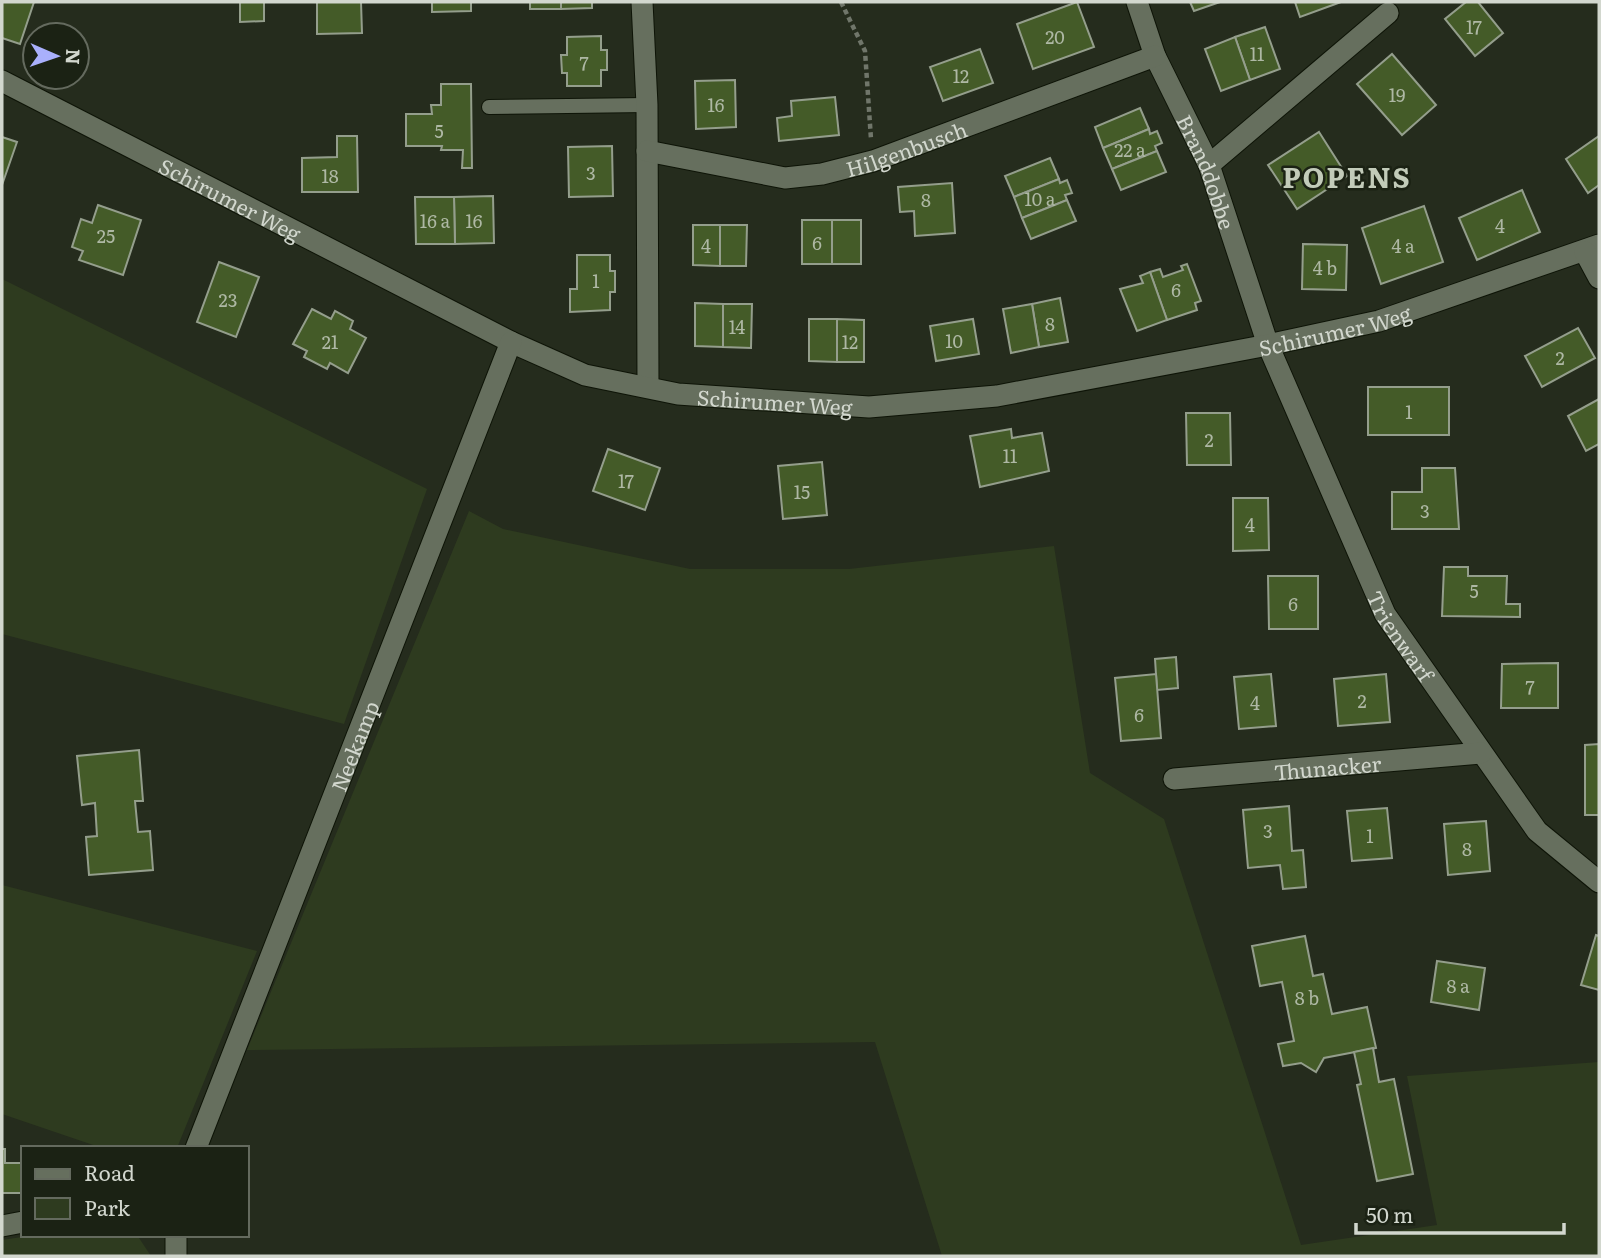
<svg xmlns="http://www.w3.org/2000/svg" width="1601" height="1258" viewBox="0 0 1601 1258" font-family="Literata,serif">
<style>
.green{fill:#2e3b1f}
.building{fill:#445b28;stroke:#949e8c;stroke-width:2}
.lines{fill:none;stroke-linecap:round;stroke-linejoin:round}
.lane-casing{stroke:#0e1407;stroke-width:16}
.street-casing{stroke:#0e1407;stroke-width:23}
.path{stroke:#70766a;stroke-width:4.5;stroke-dasharray:5 3.5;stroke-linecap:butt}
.lane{stroke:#666f5e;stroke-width:14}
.street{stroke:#666f5e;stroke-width:21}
.labels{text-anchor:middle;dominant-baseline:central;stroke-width:5;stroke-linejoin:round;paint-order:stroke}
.number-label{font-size:18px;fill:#aeb8a4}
.street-label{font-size:21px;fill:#d2d7ce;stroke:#1b2214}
.district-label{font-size:28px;font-weight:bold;letter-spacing:2px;fill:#c2cbb9;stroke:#1b2214}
</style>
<rect width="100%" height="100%" fill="#252c1d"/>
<g class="green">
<polygon points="2,279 427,489 344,724 2,634"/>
<polygon points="469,511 503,529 690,569 849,569 1054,546 1090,773 1164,819 1301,1245 1437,1225 1407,1076 1599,1062 1599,1256 942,1256 875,1042 247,1050"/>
<polygon points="2,885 257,951 177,1148 102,1148 2,1114"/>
<polygon points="35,1235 137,1235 151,1256 2,1256 2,1240"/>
</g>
<g class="building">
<polygon points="2,2 34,2 20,44 2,38"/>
<polygon points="240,2 264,2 264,21 240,22"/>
<polygon points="317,2 361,2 362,33 317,34"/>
<polygon points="432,2 471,2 471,11 432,12"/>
<rect x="530" y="2" width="31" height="7"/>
<polygon points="561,2 592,2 592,8 561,9"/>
<polygon points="1077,2 1094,47 1033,69 1017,24"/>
<polygon points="1190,2 1220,2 1194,11"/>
<polygon points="1295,2 1341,2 1300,17"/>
<polygon points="1466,2 1478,2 1503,33 1475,56 1445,19"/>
<polygon points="1265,27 1280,69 1250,80 1235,37"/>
<polygon points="601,36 601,50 607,50 607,70 601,70 601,86 567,86 567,73 562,73 561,55 567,55 567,37"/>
<polygon points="1235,37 1250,80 1221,91 1205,49"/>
<polygon points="980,49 993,83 943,101 930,67"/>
<polygon points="1392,54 1436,105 1402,135 1357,84"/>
<polygon points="735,80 736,127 696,129 695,81"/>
<polygon points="441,84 471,84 472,168 462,168 463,150 441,150 442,146 406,146 406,114 432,114 431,105 441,105"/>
<polygon points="835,97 839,135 779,141 777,118 792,116 791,101"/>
<polygon points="1140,108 1149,129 1103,148 1095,127"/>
<polygon points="1149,129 1150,134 1157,131 1162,143 1155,146 1157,151 1112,169 1103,148"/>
<polygon points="1319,132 1347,176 1297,209 1268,165"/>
<polygon points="337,136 357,136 358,192 302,192 302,158 337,157"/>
<polygon points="1599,136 1599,185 1588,193 1566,159"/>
<polygon points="2,137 17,142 2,185"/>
<polygon points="612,146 613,196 569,197 568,147"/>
<polygon points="1157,151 1166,172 1121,190 1112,169"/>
<polygon points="1050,158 1059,179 1014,197 1005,176"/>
<polygon points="1059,179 1060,183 1067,180 1072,193 1065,195 1067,200 1022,218 1014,197"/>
<polygon points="952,183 955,233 915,236 914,211 900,212 898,187"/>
<polygon points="1522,190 1540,232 1477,260 1459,218"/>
<polygon points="493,196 494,243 455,244 454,197"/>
<polygon points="415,197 454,197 455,244 416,244"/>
<polygon points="1067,200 1076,221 1031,239 1022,218"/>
<polygon points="98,205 141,220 123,275 79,260 83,251 72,247 81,219 92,223"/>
<polygon points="1424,206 1443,262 1381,284 1362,228"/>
<rect x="802" y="220" width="30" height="44"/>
<rect x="832" y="220" width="29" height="44"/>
<polygon points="693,225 720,225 720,266 693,265"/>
<polygon points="720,225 747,225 746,266 720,266"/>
<polygon points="1303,244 1347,245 1346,290 1302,289"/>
<polygon points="577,255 610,255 610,271 615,271 615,292 610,292 610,310 570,312 570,289 577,289"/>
<polygon points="219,262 259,277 236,337 197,322"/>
<polygon points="1187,264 1201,301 1195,303 1197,310 1167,320 1150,272 1160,269 1163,277 1183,270 1181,266"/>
<polygon points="1150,272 1167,320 1137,331 1120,289 1143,283 1140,276"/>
<polygon points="1060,298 1068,342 1039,347 1032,304"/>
<polygon points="695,303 723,304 723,347 695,346"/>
<polygon points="723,304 752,304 751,348 723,347"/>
<polygon points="1032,304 1039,347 1011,353 1003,309"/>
<polygon points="312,309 331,319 335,311 353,321 350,329 366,338 348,373 330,363 327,369 304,357 307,351 293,344"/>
<polygon points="809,319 837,319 837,362 809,361"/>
<polygon points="837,319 864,320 864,362 837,362"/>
<polygon points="973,319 979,354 936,361 930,326"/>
<polygon points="1578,328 1595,358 1542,387 1525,356"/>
<rect x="1368" y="387" width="81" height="48"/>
<polygon points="1599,399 1599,444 1586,451 1568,416"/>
<polygon points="1186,413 1230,413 1231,465 1187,465"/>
<polygon points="1011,429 1012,438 1042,433 1049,471 980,487 970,436"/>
<polygon points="608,449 660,468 645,510 593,491"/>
<polygon points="822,462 827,515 783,519 778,466"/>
<polygon points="1422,468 1455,468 1459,529 1392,529 1392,492 1422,492"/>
<polygon points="1233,498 1268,498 1269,550 1233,551"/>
<polygon points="1444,567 1468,567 1468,576 1507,576 1506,604 1520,604 1520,617 1442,616"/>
<polygon points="1268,576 1318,576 1318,629 1269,629"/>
<polygon points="1176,657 1178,688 1157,690 1155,659"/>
<polygon points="1558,663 1558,708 1501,708 1502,664"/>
<polygon points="1156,674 1161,738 1121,741 1115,678"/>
<polygon points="1271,674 1276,726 1239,729 1234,677"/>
<polygon points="1386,674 1390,722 1338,726 1334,679"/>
<polygon points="1599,744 1599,815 1585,815 1585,745"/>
<polygon points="139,750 143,801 135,801 138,832 150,831 153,870 89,875 86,837 97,836 95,803 82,805 77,756"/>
<polygon points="1289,806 1292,851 1303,850 1306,887 1283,889 1280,865 1248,868 1243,810"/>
<polygon points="1387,808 1392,858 1352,861 1347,811"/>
<polygon points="1486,821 1490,871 1448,875 1444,824"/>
<polygon points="1596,935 1599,936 1599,990 1581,985"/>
<polygon points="1305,936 1313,976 1323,974 1332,1014 1367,1007 1376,1048 1324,1058 1316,1072 1301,1063 1283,1066 1278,1044 1294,1041 1282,982 1260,986 1252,946"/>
<polygon points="1437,961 1485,968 1479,1010 1431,1002"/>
<polygon points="1373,1048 1379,1082 1394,1079 1413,1174 1377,1181 1357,1085 1361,1084 1354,1052"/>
<polygon points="2,1149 5,1149 5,1163 23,1163 23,1193 2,1193"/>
</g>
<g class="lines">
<g class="lane-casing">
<polyline id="lane" points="489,107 647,105"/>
</g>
<g class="street-casing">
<g id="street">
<polyline points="642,2 647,105 648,387"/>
<path id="s1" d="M1137 2 1155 56 1209 165 1268 345 1385 614 1537 831 1599 882"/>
<path id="s2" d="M2 81 511 342 585 375 678 394 869 407 997 396 1268 345 1379 321 1599 245"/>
<path id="s3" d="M647 151 785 178 822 174 873 161 1155 56"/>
<polyline points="1209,165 1388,13"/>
<polyline points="1585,252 1599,278"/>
<path id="s4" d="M1174 779 1481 753"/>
<path id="s5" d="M196 1148 511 342"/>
<polyline points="2,1226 23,1222"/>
<polyline points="176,1256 176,1235"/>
</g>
</g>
<polyline class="path" points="841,2 865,51 871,139"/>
<use href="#lane" class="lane"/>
<use href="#street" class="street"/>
</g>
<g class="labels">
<g class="number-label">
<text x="1474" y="26">17</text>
<text x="1055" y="36">20</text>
<text x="1257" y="53">11</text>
<text x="584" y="62">7</text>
<text x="961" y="75">12</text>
<text x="1397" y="94">19</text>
<text x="716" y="104">16</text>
<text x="439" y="130">5</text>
<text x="1130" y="149">22 a</text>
<text x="591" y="172">3</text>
<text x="330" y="175">18</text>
<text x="1040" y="198">10 a</text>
<text x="926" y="199">8</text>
<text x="435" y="220">16 a</text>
<text x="474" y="220">16</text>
<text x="1500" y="225">4</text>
<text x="106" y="235">25</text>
<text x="817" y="242">6</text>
<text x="706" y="245">4</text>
<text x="1403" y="245">4 a</text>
<text x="1325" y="267">4 b</text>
<text x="596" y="280">1</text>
<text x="1176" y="289">6</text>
<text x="228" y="299">23</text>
<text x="1050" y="323">8</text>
<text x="737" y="326">14</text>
<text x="954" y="340">10</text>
<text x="330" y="341">21</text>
<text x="850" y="341">12</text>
<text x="1560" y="357">2</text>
<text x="1409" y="411">1</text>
<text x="1209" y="439">2</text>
<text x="1010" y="455">11</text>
<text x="626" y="480">17</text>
<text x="802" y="491">15</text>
<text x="1425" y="510">3</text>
<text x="1250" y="524">4</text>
<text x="1474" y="590">5</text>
<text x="1293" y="603">6</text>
<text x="1530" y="686">7</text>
<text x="1362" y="700">2</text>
<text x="1255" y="702">4</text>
<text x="1139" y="714">6</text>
<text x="1268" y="830">3</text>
<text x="1370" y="835">1</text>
<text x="1467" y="848">8</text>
<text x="1458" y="985">8 a</text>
<text x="1307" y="997">8 b</text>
</g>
<g class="street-label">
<text stroke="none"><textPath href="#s3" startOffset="266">Hilgenbusch</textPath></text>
<text stroke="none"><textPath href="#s1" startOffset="184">Branddobbe</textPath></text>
<text stroke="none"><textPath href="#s2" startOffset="257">Schirumer Weg</textPath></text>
<text stroke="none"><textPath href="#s2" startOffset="1412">Schirumer Weg</textPath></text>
<text stroke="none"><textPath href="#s2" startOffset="845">Schirumer Weg</textPath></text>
<text stroke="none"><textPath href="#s1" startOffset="688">Trienwarf</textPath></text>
<text stroke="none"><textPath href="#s5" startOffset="432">Neekamp</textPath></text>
<text stroke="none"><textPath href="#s4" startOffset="154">Thunacker</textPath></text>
</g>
<g class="district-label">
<text x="1347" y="176">POPENS</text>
</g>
</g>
<rect width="1601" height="1258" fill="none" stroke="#d2d7ce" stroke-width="7"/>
<rect x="21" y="1146" width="228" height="91" fill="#1b2214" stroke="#646a5e" stroke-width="2"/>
<rect x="35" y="1169" width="35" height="10" fill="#666f5e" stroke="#646a5e" stroke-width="2"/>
<text x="84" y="1181" font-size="21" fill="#d2d7ce">Road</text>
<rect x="35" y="1198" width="35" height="21" fill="#2e3b1f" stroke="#646a5e" stroke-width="2"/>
<text x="84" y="1216" font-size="21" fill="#d2d7ce">Park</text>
<g transform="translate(56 56) rotate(92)"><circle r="33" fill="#1b2214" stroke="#646a5e" stroke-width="2"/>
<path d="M0-5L12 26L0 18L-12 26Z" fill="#a9b0fc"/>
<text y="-10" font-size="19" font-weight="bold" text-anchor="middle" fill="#d2d7ce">N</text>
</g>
<path d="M1356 1223v10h208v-10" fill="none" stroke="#d2d7ce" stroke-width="3.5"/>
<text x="1366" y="1223" font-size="21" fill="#d2d7ce" stroke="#1b2214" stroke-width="5" paint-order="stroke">50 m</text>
</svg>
